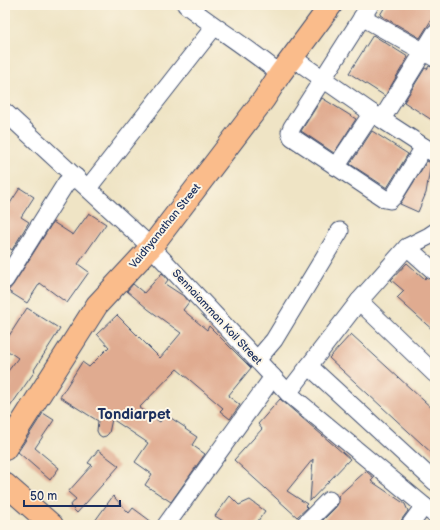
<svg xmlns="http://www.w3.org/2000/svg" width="440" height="530" viewBox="0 0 440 530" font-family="'Balsamiq Sans',sans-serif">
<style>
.building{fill:#e0ab90}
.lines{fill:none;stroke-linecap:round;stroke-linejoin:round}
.minor-casing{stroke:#3b4a6d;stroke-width:19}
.major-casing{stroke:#3b4a6d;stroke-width:24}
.minor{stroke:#fff;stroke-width:17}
.major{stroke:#fabc8b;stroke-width:22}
.labels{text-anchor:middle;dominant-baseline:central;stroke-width:4;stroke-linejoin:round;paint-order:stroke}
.street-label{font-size:11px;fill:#1b2f5e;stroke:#fcf5e5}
.district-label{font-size:15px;font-weight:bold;fill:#1b2f5e;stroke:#fcf5e5}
</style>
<rect width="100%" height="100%" fill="#fcf5e5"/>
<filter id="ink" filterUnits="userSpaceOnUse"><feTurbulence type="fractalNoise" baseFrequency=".025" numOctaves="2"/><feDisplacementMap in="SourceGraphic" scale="8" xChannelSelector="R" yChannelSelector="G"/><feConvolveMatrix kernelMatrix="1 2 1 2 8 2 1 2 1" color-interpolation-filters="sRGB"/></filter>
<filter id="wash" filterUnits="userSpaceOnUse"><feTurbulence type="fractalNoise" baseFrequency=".012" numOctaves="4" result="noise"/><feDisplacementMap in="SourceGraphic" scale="16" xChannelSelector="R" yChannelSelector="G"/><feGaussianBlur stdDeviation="0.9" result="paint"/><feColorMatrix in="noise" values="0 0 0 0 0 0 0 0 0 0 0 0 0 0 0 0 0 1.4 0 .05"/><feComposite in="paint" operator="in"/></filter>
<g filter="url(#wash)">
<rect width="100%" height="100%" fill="#efe4c5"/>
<g id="blocks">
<g class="building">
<polygon points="386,5 435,5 435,14 420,38 380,15"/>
<polygon points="373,35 408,57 385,96 349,73"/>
<polygon points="429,66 435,68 435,122 404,102 425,68 427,69"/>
<polygon points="322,98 356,119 334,153 301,131"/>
<polygon points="372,131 408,154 387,188 350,164"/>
<polygon points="427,161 431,163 426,193 418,212 400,204"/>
<polygon points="20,188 34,197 21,217 29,222 12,250 5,245 5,211"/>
<polygon points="89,213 106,224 78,264 89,272 67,303 40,283 27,303 8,291 13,285 53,222 73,235"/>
<polygon points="407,263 425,279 426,277 435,282 435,332 397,298 404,291 391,280"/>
<polygon points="162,273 168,280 165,284 185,297 189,302 183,310 207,330 209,326 251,368 228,396 240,405 230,419 220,411 223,408 177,369 139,408 160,422 165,414 186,428 185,429 197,437 192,445 205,454 171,502 145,485 152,474 135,462 148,443 112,419 109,433 106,436 102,437 99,435 97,431 98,421 60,397 82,362 89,367 109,347 97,334 117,315 160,358 181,333 148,309 127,291 133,284 144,293"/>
<polygon points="27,308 60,329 34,370 35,371 5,414 5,375 18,358 5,349 5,342"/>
<polygon points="351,334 435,411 435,456 329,358"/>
<polygon points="280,399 350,459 310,501 313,459 287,491 307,504 305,506 307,508 297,517 234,460 262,429 258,424"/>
<polygon points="43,413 54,420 35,448 59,468 50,480 18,452"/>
<polygon points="98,450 119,466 77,513 70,506 76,499 68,492 92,465 88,463"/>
<polygon points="366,471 374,478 371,481 405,504 408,511 402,519 400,525 318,525 336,507 339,502 338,496"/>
<polygon points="113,496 129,513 133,508 156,525 92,525"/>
<polygon points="230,496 239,505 250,500 265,511 255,525 220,525 223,521 215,516"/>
</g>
</g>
</g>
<g filter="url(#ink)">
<use href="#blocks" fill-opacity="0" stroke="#3b4a6d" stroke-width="1"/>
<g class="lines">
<g class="minor-casing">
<g id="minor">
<path d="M186 5C217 29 250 49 280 74"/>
<polyline points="370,5 292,127 290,132 292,137 385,199 390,200 394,196 424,147"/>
<polyline points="362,17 435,58"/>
<polyline points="293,58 372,113 435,154"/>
<polyline points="5,112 151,247 288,393 435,515"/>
<polyline points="382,119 435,33"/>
<polyline points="336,167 372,113"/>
<polyline points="88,188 214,27"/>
<polyline points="407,247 435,272"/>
<polyline points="5,280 66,183 76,177"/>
<polyline points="359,301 435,374"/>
<polyline points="257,360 274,340 340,231"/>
<polyline points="309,366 435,482"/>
<polyline points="288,393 359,301 407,247 429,236 435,232"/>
<polyline points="166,525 273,377"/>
<polyline points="304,525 329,500"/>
<polyline points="410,525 424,506"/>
</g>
</g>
<g class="major-casing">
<g id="major">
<polyline points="5,449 97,305 151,247 264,99 280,74 331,5"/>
<polyline points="5,484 52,525"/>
</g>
</g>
<use href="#minor" class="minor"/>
<use href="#major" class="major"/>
</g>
</g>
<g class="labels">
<g class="street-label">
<text transform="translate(165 226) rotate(-51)">Vaidhyanathan Street</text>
<text transform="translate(217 317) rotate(47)">Sennaiamman Koil Street</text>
</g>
<g class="district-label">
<text x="134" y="414">Tondiarpet</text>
</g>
</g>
<rect width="440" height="530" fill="none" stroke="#fcf5e5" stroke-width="20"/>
<path d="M24 500v6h96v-6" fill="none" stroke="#1b2f5e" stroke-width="2"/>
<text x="30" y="500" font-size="12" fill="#1b2f5e" stroke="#fcf5e5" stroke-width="3" paint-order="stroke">50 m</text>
</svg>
